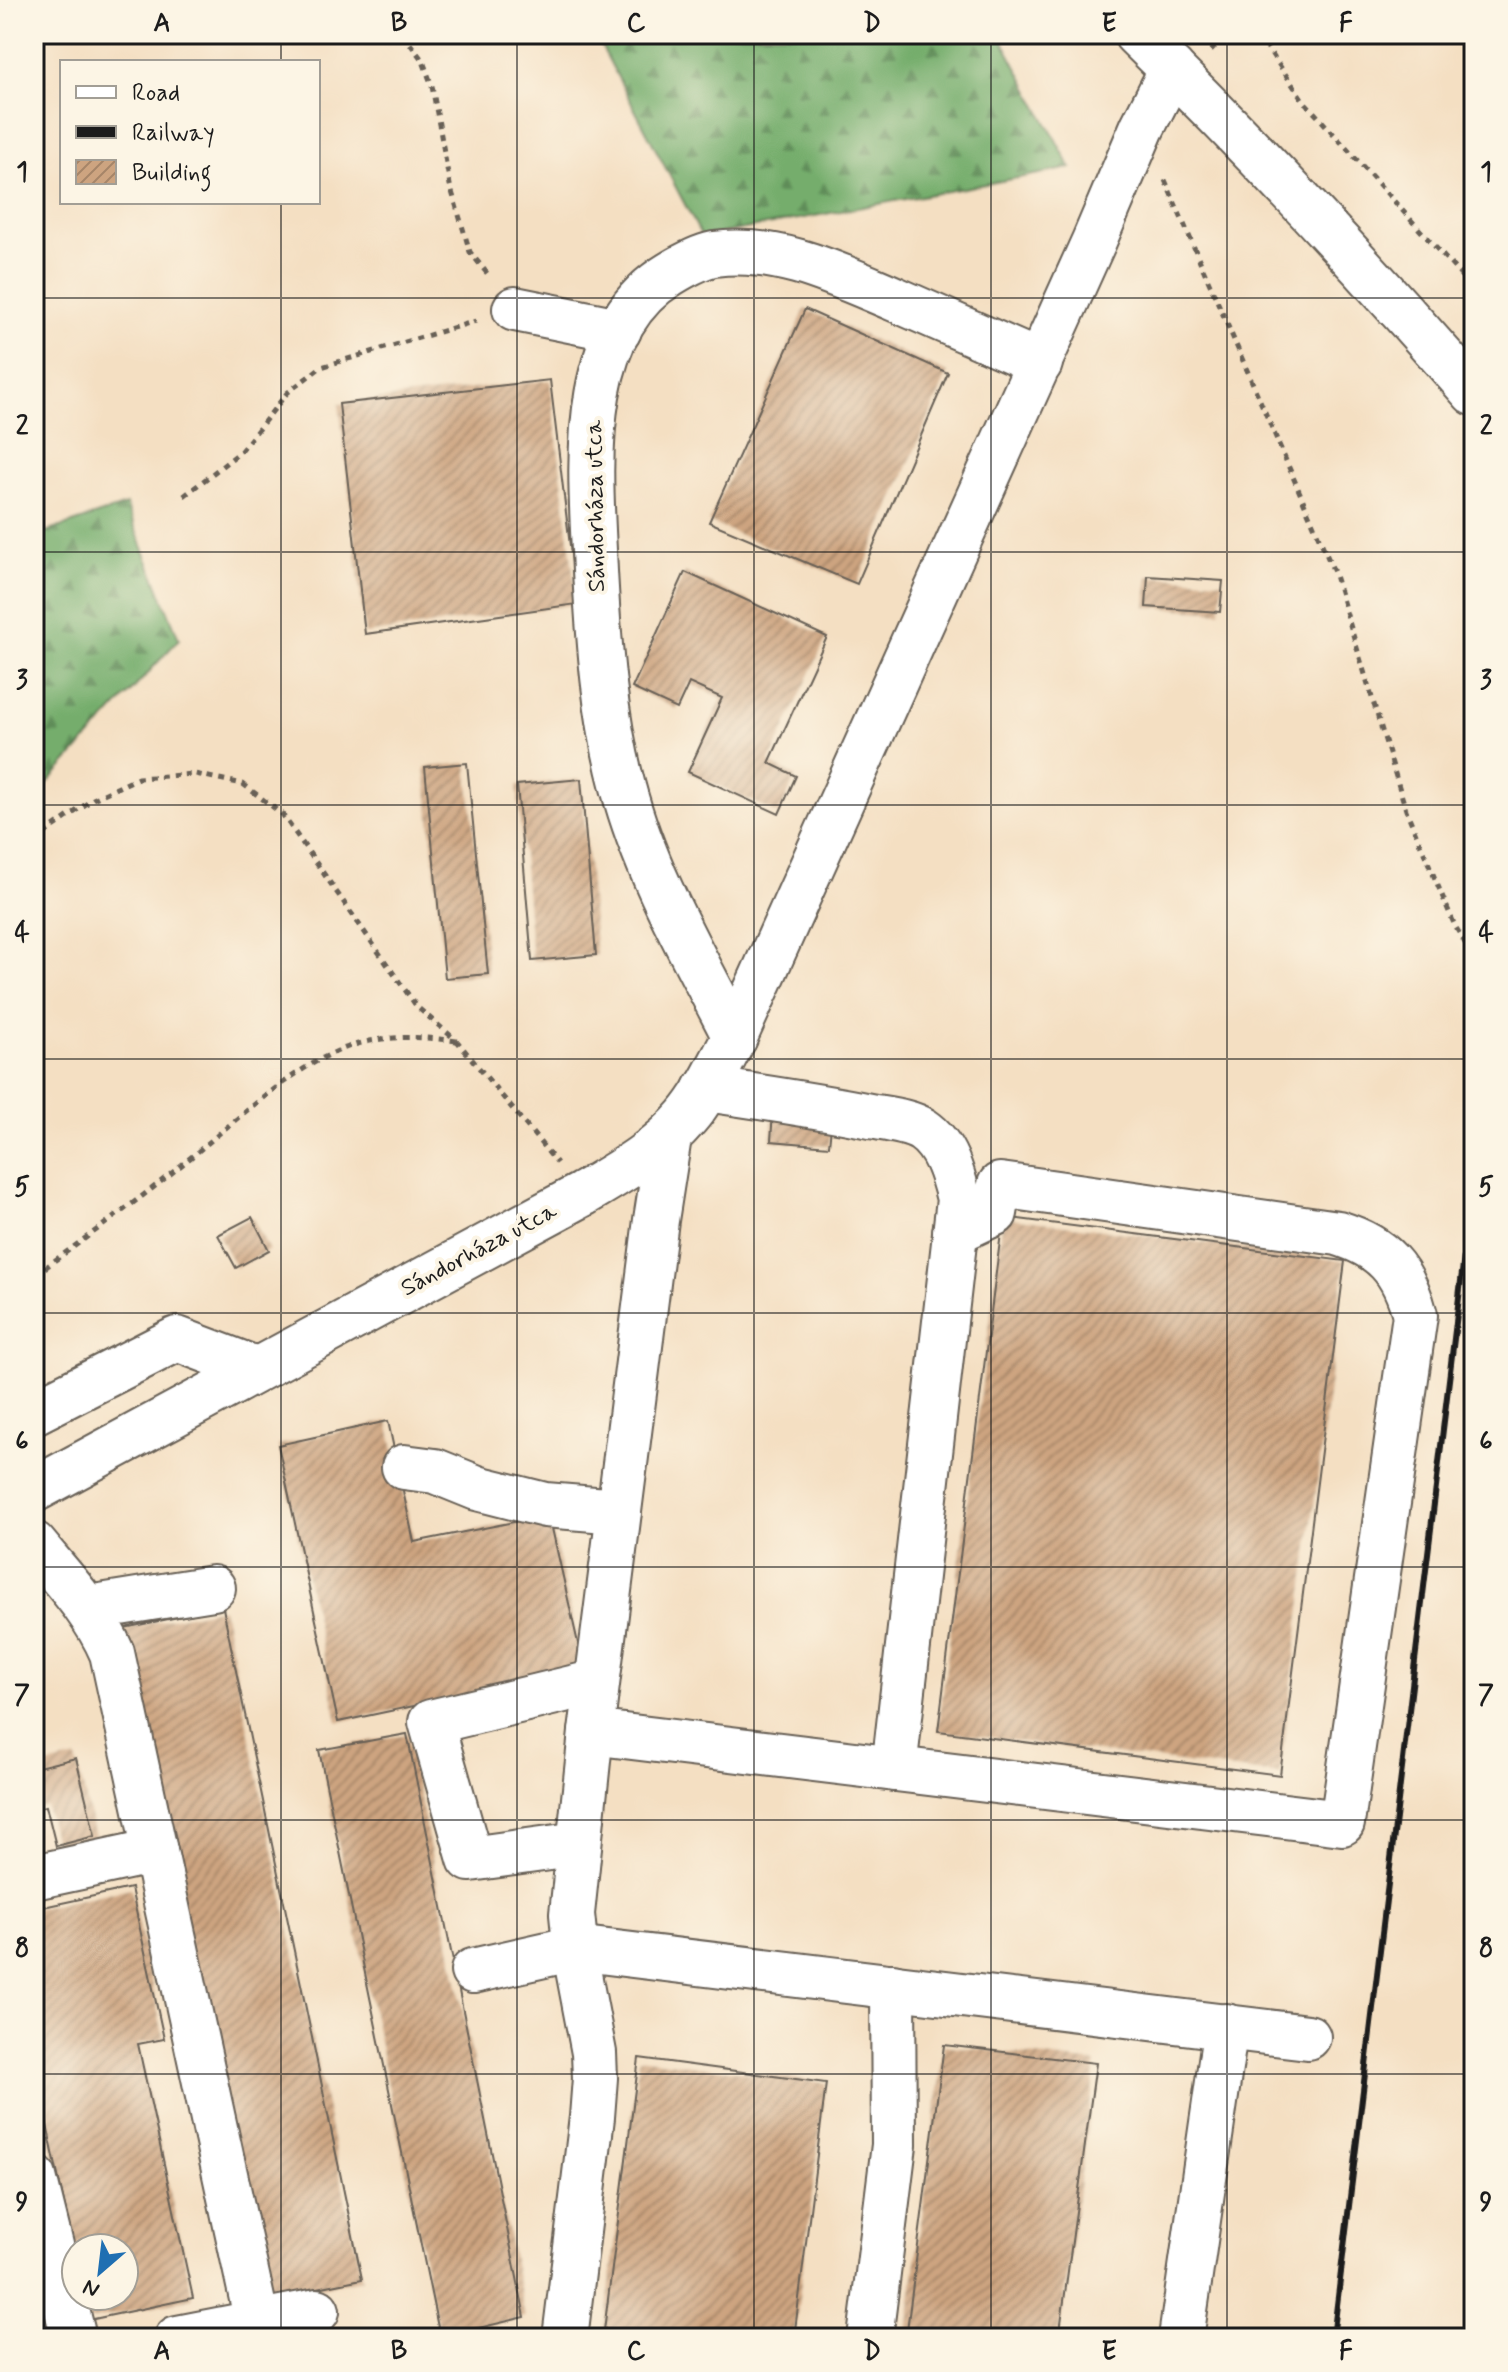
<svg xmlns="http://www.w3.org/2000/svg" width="1508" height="2372" viewBox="0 0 1508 2372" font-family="Mynerve,sans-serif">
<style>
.forest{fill:url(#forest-firs);stroke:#486444;stroke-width:2}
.building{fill:url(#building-hatch)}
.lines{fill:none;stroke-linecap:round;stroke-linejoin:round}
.minor-casing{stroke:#686056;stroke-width:48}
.major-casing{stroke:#686056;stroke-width:48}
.path{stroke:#686056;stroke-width:5;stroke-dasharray:6 6;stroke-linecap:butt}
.minor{stroke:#fff;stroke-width:44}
.major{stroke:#fff;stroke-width:44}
.rail{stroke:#1c1c1c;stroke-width:6}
.grid{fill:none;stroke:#1c1c1c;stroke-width:2;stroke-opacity:0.55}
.labels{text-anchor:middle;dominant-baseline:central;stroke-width:8;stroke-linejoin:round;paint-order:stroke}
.street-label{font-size:24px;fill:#1c1c1c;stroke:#fcf5e5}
.neatline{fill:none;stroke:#1c1c1c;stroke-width:3}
.grid-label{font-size:26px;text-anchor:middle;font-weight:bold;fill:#1c1c1c}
</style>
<defs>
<pattern id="forest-firs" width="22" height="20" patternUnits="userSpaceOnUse" patternTransform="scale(2)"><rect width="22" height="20" fill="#75ad6c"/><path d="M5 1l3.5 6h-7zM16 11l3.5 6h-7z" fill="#5f8c58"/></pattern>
<pattern id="building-hatch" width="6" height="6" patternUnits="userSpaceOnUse" patternTransform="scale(2)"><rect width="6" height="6" fill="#cda480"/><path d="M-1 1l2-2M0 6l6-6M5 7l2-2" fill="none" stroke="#a68568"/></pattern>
</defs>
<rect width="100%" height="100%" fill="#fcf5e5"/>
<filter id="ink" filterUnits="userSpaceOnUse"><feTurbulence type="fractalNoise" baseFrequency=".0125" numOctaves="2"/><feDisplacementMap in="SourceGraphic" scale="16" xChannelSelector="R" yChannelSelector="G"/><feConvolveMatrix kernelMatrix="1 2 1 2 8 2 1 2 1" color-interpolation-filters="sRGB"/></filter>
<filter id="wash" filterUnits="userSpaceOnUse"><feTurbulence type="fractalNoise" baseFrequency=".006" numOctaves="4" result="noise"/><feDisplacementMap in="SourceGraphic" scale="32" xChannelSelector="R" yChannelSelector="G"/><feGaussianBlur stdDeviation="1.8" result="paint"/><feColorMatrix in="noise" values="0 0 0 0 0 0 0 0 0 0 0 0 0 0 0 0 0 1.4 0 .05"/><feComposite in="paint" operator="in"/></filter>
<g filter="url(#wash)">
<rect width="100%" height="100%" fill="#f4dfc2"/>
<g class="forest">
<polygon points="595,34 999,34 1071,168 702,237"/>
<polygon points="126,505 179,639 34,798 34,536"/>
</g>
<g id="blocks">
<g class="building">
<polygon points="805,309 948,373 857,584 709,522"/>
<polygon points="550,380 577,604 365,634 339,404"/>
<polygon points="685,572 827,637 769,763 796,776 779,814 688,772 722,698 689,683 677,709 632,688"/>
<polygon points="1148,576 1223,581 1220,612 1146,607"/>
<polygon points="467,763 488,974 445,978 425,767"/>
<polygon points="581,779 596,955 532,961 517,785"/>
<polygon points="773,1111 832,1116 829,1146 771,1141"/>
<polygon points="252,1217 269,1250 236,1268 218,1235"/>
<polygon points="1003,1217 1345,1261 1280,1775 938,1731"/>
<polygon points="388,1421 414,1542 549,1515 584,1670 338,1722 278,1445"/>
<polygon points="223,1608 362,2279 263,2299 124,1628"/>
<polygon points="407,1734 525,2317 440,2337 319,1750"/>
<polygon points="76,1758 95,1836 56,1846 46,1806 34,1809 34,1768"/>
<polygon points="131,1888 164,2039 138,2044 193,2298 89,2320 84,2296 124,2296 124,2248 76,2248 75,2254 34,2065 34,1909"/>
<polygon points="944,2045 1096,2063 1059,2338 906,2338"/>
<polygon points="639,2058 826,2083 794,2338 603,2338"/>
</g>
</g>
</g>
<g filter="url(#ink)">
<use href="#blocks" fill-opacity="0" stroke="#686056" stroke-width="2"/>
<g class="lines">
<g class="minor-casing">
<g id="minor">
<polyline points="515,309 619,330"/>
<path d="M735 1037C694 956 646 875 623 787 604 716 599 644 595 571 591 476 574 332 670 274 683 266 699 257 714 254 778 245 838 275 895 299 943 320 991 341 1040 363"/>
<path d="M706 1089C761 1097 815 1105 870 1116 886 1119 909 1121 923 1130 945 1145 953 1175 959 1199L894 1769"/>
<polyline points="34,1412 177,1339 256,1369"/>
<polyline points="404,1467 435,1471 477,1488 545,1505 619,1511"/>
<path d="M34 1490 583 1194C620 1172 659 1150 687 1117 707 1094 720 1063 735 1037L1094 241 1142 128 1172 69"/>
<path d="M34 1544C63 1579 94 1611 112 1653L257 2322"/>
<polyline points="88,1608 213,1588"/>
<path d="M591 1732 1342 1823 1415 1315C1403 1269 1383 1247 1338 1233L1000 1185 995 1213 955 1232"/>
<polyline points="579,1844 470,1859 431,1722 597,1682"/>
<polyline points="34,1877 155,1851"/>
<polyline points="473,1971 575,1948 1308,2037"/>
<polyline points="34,2177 74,2338"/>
<polyline points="177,2338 317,2311"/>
<polyline points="565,2338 592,2117 595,2078 594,2053 577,1964 572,1914 591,1732 656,1220 669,1137"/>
<polyline points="870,2338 894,2145 893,1986"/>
<polyline points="1181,2338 1226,2026"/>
</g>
</g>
<g class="major-casing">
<path id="major" d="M1136 34C1254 149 1366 269 1474 393"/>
</g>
<g class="path">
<polyline points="403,34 423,61 432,86 450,185 470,252 490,277"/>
<polyline points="1258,34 1303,100 1474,290"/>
<polyline points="1211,51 1227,34"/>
<polyline points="1165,180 1334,572 1406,810 1455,926 1474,958"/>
<polyline points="184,496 240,452 287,393 321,367 476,321"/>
<polyline points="34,841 93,799 138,778 195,774 243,784 282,814 417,1007 457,1041 557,1163"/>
<path d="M34 1273 42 1270C89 1235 138 1201 184 1163 231 1125 291 1067 348 1047 383 1035 420 1036 457 1041"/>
</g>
<use href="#minor" class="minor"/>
<use href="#major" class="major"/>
<polyline class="rail" points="1333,2338 1464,1256"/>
</g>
</g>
<path class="grid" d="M281 34V62M517 34V2338M754 34V2338M991 34V2338M1227 34V2338M281 202V2338M34 298H1474M34 552H1474M34 805H1474M34 1059H1474M34 1313H1474M34 1567H1474M34 1820H1474M34 2074H1474"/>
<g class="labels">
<g class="street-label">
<text transform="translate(596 506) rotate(-91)">Sándorháza utca</text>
<text transform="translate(479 1250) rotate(-28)">Sándorháza utca</text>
</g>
</g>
<rect width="1508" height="2372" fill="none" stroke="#fcf5e5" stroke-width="88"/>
<rect x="60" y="60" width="260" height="144" fill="#fcf5e5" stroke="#a29e95" stroke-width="2"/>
<rect x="76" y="86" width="40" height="12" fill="#ffffff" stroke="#a29e95" stroke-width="2"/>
<text x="132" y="100" font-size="24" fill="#1c1c1c">Road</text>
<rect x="76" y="126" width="40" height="12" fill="#1c1c1c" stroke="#a29e95" stroke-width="2"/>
<text x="132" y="140" font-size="24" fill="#1c1c1c">Railway</text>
<rect x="76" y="160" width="40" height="24" fill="url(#building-hatch)" stroke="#a29e95" stroke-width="2"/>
<text x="132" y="180" font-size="24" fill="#1c1c1c">Building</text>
<g transform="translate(100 2272) rotate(208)"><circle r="38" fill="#fcf5e5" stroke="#a29e95" stroke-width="2"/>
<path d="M0-6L14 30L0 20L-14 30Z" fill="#1f6fb2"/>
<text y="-12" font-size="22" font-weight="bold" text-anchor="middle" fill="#1c1c1c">N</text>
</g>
<rect x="44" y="44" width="1420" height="2284" class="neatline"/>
<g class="grid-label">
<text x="162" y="31">A</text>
<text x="399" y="31">B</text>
<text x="636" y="31">C</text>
<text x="872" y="31">D</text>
<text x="1109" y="31">E</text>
<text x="1346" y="31">F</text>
<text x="22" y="180">1</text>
<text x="1486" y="180">1</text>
<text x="22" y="434">2</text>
<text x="1486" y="434">2</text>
<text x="22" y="688">3</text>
<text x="1486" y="688">3</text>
<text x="22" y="941">4</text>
<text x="1486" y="941">4</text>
<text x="22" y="1195">5</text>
<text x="1486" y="1195">5</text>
<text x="22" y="1449">6</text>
<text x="1486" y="1449">6</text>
<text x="22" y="1703">7</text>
<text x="1486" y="1703">7</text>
<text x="22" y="1956">8</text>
<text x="1486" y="1956">8</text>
<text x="22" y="2210">9</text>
<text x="1486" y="2210">9</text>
<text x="162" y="2359">A</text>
<text x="399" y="2359">B</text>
<text x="636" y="2359">C</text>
<text x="872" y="2359">D</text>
<text x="1109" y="2359">E</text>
<text x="1346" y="2359">F</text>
</g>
</svg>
